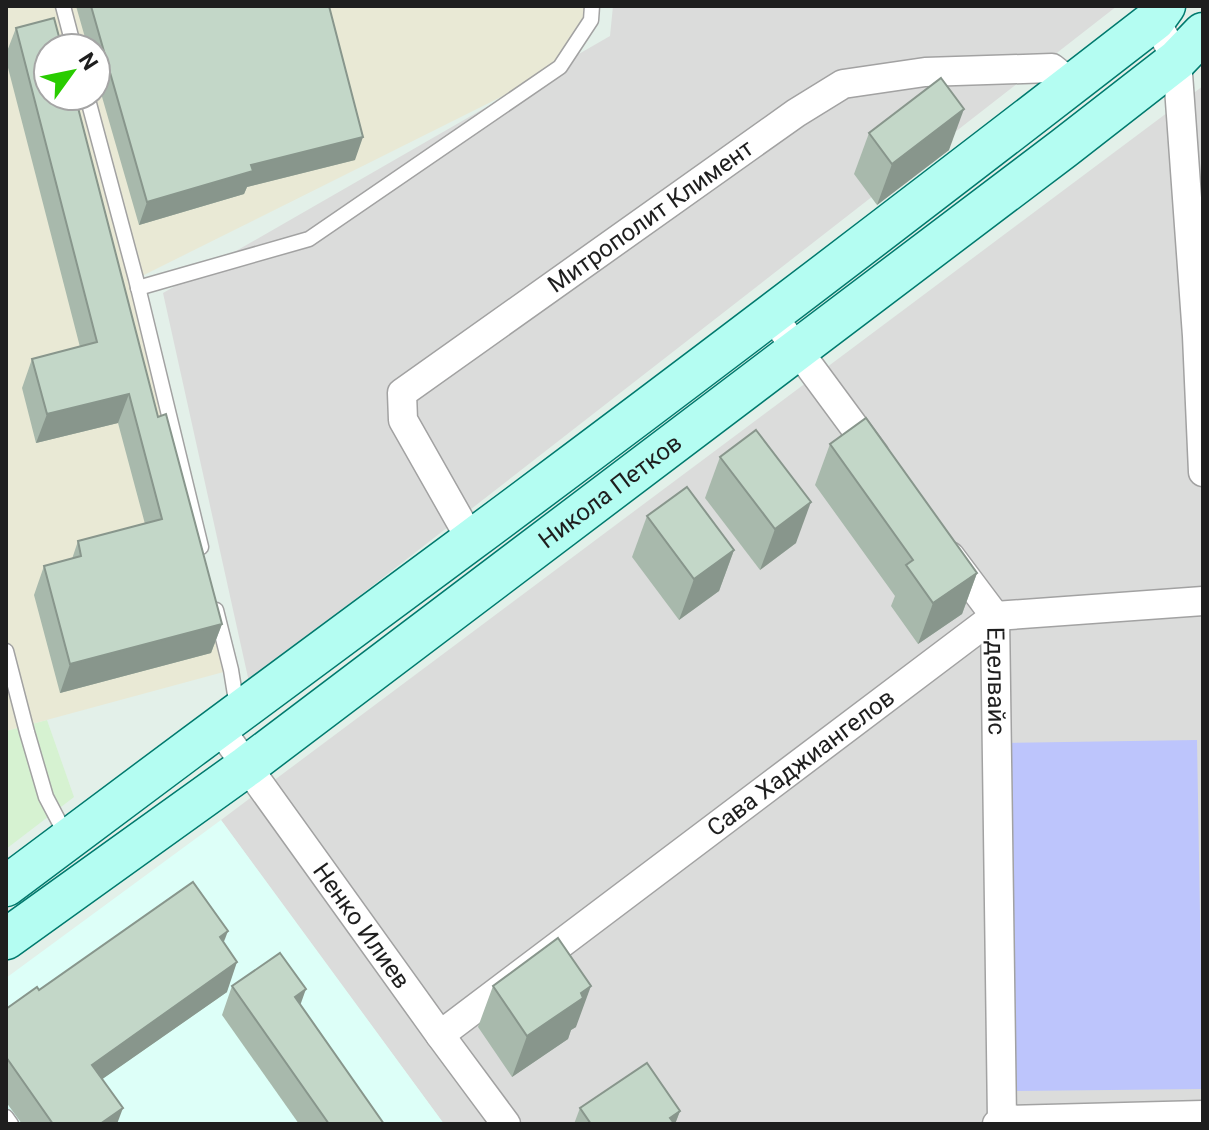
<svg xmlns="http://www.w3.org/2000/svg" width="1209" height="1130" viewBox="0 0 1209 1130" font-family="Roboto,sans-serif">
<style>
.residential{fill:#dbdcdb}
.commercial{fill:#d6f2d1}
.industrial{fill:#e9e9d5;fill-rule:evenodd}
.education{fill:#ddfff8}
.park{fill:#bdc5fc}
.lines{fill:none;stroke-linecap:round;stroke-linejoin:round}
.service-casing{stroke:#a2a2a2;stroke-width:17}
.minor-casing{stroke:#a2a2a2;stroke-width:31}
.secondary-casing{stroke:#007a6e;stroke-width:43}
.service{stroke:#fff;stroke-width:14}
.minor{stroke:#fff;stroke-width:28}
.secondary{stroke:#b4fdf2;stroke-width:40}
.wall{fill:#a8b9ac}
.shaded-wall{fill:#88968c}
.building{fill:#c3d7c8;stroke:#88968c;stroke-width:2}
.labels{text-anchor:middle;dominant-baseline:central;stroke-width:6;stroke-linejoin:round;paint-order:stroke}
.street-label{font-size:24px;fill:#1e1e1e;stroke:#fff}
</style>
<rect width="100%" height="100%" fill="#e3f0e9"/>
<g class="residential">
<polygon points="613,6 1117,6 249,682 163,293 610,36"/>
<polygon points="1203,86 1203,1124 444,1124 221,820"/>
</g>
<polygon class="commercial" points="47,720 74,797 6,849 6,731"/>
<path class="industrial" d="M6 6H595L573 61 136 279 231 670 6 731ZM48 48H96V96H48Z"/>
<polygon class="education" points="221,820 444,1124 11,1124 6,1117 6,978"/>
<polygon class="park" points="1197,740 1203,1089 1008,1091 1002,743"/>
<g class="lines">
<g class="service-casing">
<g id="service">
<polyline points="63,6 74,48"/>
<polyline points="87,96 136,279 201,547"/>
<polyline points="138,288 309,239 560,67 591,20 592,6"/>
<polyline points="216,610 231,670 237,707"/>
<polyline points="6,651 27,732 46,797 66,835"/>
<polyline points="6,1117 11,1124"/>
</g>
</g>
<g class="minor-casing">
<g id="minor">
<polyline points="1155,20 1177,60 1197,336 1203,472"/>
<polyline points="771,314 875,455"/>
<path id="s1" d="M471 540 403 420 402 393 796 113 843 84 925 72 1052 68 1072 84"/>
<path id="s2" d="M950 556 995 616 1002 1120"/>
<path id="s3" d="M218 726 440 1035 506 1124"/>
<path id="s4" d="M440 1035 995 616 1203 601"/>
<polyline points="997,1124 1002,1120 1203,1115"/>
</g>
</g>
<g class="secondary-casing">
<g id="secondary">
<path d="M6 886C160 770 315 656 470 541 700 370 928 196 1155 20L1165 6"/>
<path id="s5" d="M6 939 247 766 1064 148 1177 60 1203 33"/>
</g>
</g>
<use href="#service" class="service"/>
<use href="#minor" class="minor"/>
<use href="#secondary" class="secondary"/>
</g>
<g class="wall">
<polygon points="76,6 329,6 355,160 247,187 244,194 139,225 96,76 96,48 88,48"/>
<polygon points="16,28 158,417 222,624 211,653 60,693 34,595 44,566 72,559 78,541 145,524 118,423 36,443 22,388 32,359 80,347 6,60 6,54"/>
<polygon points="869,133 949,150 877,205 854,174"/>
<polygon points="830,444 977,573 962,614 918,644 891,606 895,596 815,485"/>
<polygon points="720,457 796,543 760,570 705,498"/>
<polygon points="647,516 734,550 719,591 679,620 632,557"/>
<polygon points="224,943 227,992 102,1079 117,1124 22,1124 6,1102 6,1009 39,990"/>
<polygon points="232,986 300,1005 384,1124 299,1124 222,1015"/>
<polygon points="493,986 576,1027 571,1030 568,1039 512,1077 478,1027"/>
<polygon points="580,1108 680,1111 675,1124 574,1124"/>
</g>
<g class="shaded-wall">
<polygon points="964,109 949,150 877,205 892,164"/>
<polygon points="363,137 355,160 247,187 244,194 139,225 147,202 251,165"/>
<polygon points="129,394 118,423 36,443 47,414"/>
<polygon points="811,502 796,543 760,570 775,529"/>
<polygon points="734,550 719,591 679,620 694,579"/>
<polygon points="977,573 962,614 918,644 933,603"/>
<polygon points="222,624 211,653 60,693 70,664"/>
<polygon points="228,931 217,960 220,937"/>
<polygon points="237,962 227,992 81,1094 92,1065"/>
<polygon points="591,986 576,1027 571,1030 568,1039 512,1077 527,1036"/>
<polygon points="306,989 296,1017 295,997"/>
<polygon points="123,1108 117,1124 100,1124"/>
<polygon points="680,1111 675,1124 668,1124 670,1118"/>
</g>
<g class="building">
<polygon points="91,6 329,6 363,137 251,165 253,171 147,202"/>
<polygon points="54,18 62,48 48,48 48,96 75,96 158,417 166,414 222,624 70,664 44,566 81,556 78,541 162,519 129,394 47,414 32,359 97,342 16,28"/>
<polygon points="941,78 964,109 892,164 869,133"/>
<polygon points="866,418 977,573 933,603 906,565 913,560 830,444"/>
<polygon points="756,430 811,502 775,529 720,457"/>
<polygon points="687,487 734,550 694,579 647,516"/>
<polygon points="193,882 228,931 220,937 237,962 92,1065 123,1108 100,1124 53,1124 6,1057 6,1009 37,987 39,990"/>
<polygon points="558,938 591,986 581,993 583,998 527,1036 493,986"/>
<polygon points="280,953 306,989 295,997 384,1124 329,1124 232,986"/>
<polygon points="647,1063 680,1111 670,1118 673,1122 670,1124 591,1124 580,1108"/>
</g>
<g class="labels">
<g class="street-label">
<text stroke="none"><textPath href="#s1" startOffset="470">Митрополит Климент</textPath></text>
<text stroke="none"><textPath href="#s5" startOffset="752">Никола Петков</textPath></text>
<text stroke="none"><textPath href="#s2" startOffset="140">Еделвайс</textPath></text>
<text stroke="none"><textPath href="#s4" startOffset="452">Сава Хаджиангелов</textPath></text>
<text stroke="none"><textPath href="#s3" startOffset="246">Ненко Илиев</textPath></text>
</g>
</g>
<rect width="1209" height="1130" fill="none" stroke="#1e1e1e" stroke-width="16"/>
<g transform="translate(72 72) rotate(57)"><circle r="38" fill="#ffffff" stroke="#a5a5a5" stroke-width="2"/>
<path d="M0-6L14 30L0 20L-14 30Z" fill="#29cc00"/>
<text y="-12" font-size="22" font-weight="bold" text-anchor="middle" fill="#1e1e1e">N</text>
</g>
</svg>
